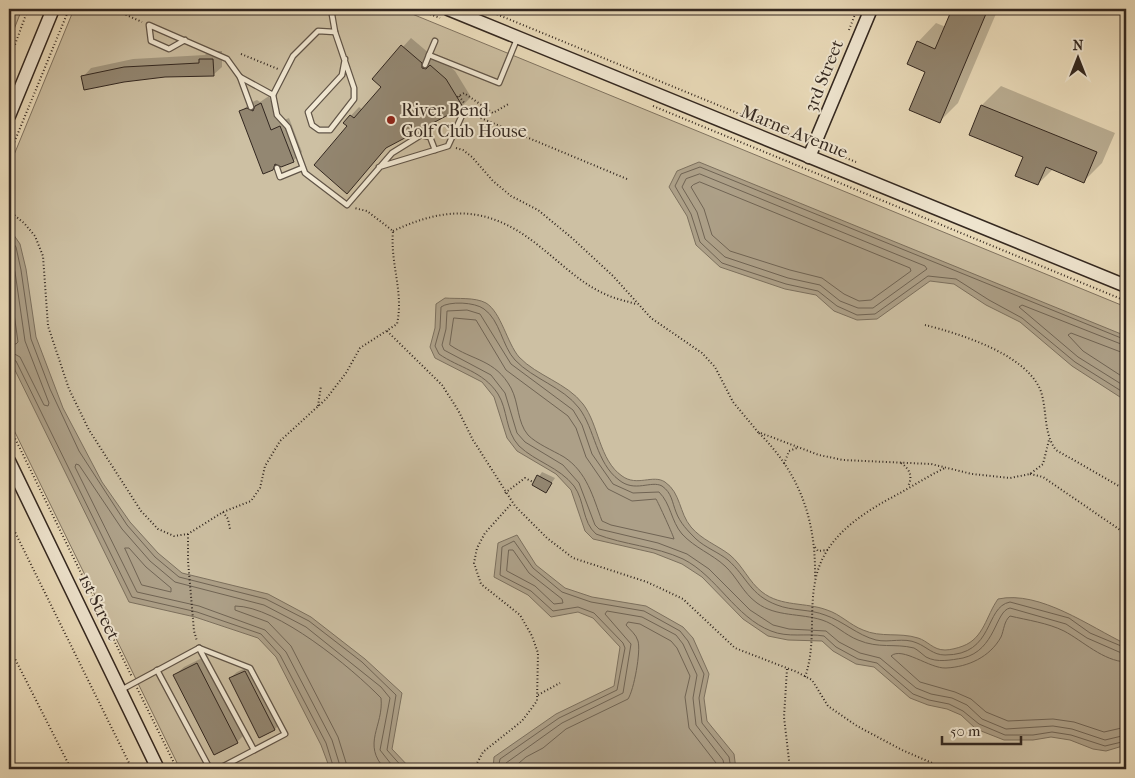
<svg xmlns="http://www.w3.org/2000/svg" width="1135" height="778" viewBox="0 0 1135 778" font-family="'IM FELL French Canon',serif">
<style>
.green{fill:#cdc0a3;stroke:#807462}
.water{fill:#ada088;stroke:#7c705e}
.shadow{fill:#0003}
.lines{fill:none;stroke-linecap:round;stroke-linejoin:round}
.shore{stroke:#706454;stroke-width:1}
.building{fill:#938772;stroke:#322720}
.lane-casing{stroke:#615548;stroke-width:7}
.secondary-casing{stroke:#322720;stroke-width:15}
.path{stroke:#322720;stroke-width:2;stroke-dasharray:1 2.5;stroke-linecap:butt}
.lane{stroke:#f3ead5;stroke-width:4.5}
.secondary{stroke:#f3ead5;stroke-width:12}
.poi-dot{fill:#8f2418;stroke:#f3ead5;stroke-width:2}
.labels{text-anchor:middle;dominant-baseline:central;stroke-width:4;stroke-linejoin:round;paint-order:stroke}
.street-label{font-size:18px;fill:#322720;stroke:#f3ead5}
.poi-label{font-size:18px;fill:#322720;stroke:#f3ead5;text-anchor:start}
</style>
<rect width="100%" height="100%" fill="#eddfbe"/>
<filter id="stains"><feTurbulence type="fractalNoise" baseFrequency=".004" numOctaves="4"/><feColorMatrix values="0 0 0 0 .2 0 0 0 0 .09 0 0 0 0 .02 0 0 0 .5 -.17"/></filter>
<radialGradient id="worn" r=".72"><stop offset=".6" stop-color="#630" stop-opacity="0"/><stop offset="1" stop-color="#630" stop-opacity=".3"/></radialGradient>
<g class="green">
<polygon points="9,9 22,9 9,42"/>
<polygon points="74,9 400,9 1126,307 1126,769 180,769 9,420 9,167"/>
</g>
<g class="water">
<polygon points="699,162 1126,336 1126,399 1120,397 1072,366 1020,322 986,305 954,284 930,281 877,319 857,320 834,311 816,295 785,289 720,267 696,245 687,216 669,187 677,171"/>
<polygon points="9,228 20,244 26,269 36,337 63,408 102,482 130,522 158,553 182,573 268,594 311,617 365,659 402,693 392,749 411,769 330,769 321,745 276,657 258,638 195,617 129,602 9,358"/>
<path d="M445 298C457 299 475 297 486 303 501 312 507 343 519 357 537 376 567 383 583 404 599 425 599 460 622 476 637 487 653 474 665 482 681 493 679 513 691 527 702 540 717 545 730 555 743 566 749 582 762 592 781 607 806 602 827 610 840 614 850 625 863 630 881 638 899 632 918 638 928 641 933 650 945 650 950 650 958 648 963 646 984 638 986 616 998 599 1040 590 1090 627 1126 644V745L1106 751 1093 749 1070 740 1051 737 1033 740H1004L976 729 961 715 947 709 928 705 910 698 874 667 856 664 833 651 822 641 788 640 768 636 743 619 702 577 682 564 654 553 593 539 585 531 571 490 556 474 517 451 507 438 494 397 482 382 435 358 430 347 435 328 436 304Z"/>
<polygon points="517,535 536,565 565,588 592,597 646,606 683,627 693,638 709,674 704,698 707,721 734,754 736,769 493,769 494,757 556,714 614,686 620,647 593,618 578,612 551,617 528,595 494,577 498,543"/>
</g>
<g class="shadow">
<polygon points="954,9 998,9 958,103 940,121 918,42 936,23 946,27"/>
<polygon points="411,38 430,54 430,59 436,61 440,57 455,71 471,97 462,106 388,146 345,122 359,107 363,110 383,87 374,79"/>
<polygon points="209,51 222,51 222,67 213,75 83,77 91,68 133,59 205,55"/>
<polygon points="1001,86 1115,133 1102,163 1084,181 1053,169 1038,184 1024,156 970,134 982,105"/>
<polygon points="269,96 279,122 289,118 302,152 293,161 277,164 273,169 241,112 250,103 257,100 260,102"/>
<polygon points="542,472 555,478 546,491 534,484"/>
<polygon points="206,656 246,733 237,742 175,675 184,667"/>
<polygon points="252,665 281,723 275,729 260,737 230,678 237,672"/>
</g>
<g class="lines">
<g class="shore">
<polygon points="700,174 925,266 927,269 873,308 858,308 840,301 820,285 788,278 725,257 705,239 697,212 682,187 686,179"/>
<polygon points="700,182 910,268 911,271 871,300 859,301 844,294 822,278 790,270 730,251 712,235 704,209 691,187 693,185"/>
<polyline points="9,237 16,247 21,270 31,339 50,389 79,451 127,525 155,557 179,577 266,599 309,621 362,662 396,695 387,750 404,769"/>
<polyline points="9,247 15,272 25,341 49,403 48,406 44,405 20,357 9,351"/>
<polyline points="9,278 18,342 16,344 9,344"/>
<path d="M454 318 476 320 506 370 568 416 576 428 586 457 608 489 632 501 656 499C658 502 674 537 674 539L611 525 602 521C593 497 587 472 564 457 552 450 537 444 528 435 517 422 519 403 511 388 495 359 473 361 450 345Z"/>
<polyline points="1126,340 700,167 681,174 675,186 691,214 700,242 722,263 786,284 818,291 837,306 857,315 875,314 928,276 956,279 989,300 1022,318 1075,362 1126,394"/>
<polyline points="1126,346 1022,305 1019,307 1078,357 1126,387"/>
<polyline points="1126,354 1071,333 1068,335 1083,351 1126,379"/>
<polyline points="9,358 16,361 132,597 197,612 261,634 280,655 326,743 334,769"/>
<polygon points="125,548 129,548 146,567 171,588 171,592 142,585"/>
<polygon points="509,550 513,550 529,573 562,599 563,603 554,604 535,586 507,571"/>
<path d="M1126 648 1090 633 1069 618 1010 602C984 607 995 655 945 655 933 655 927 647 917 643 904 637 889 643 876 640 857 635 843 621 825 615 810 609 792 611 777 605 750 595 747 577 728 560 718 552 706 548 696 539 688 531 680 523 676 512 672 502 672 493 662 486 651 480 635 493 619 480 596 463 595 429 579 408 563 387 533 379 515 360 502 346 500 320 484 309 475 302 449 301 441 307L440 328 435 346 439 354C459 368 483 371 498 394 508 410 505 431 519 446 536 462 559 467 574 486 585 501 582 522 596 534 624 545 655 546 683 559 717 576 735 617 771 631 788 638 806 633 824 636L836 647 858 659 877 663 913 694 929 700 949 704 963 711 979 724 1005 735H1033L1052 732 1071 735 1105 746 1126 741"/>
<path d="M1126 655 1087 638 1066 624 1010 608C995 611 996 650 963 658 951 660 937 663 926 657 922 654 918 650 914 648 894 643 879 649 858 640 845 635 835 624 822 620 800 613 776 617 757 603 743 593 737 577 725 566 712 554 695 548 682 534 671 521 671 504 659 492L633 493 613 484 592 454 582 425 573 410 511 364 480 314 467 310 447 311 446 329 442 345 444 350 491 375 505 393 517 433 525 442 563 465 579 483 595 525 599 529 658 543 687 554 709 569 750 610 773 625 789 629 826 631 839 642 860 653 880 658 916 688 931 694 952 698 967 705 982 719 1006 729 1053 726 1072 729 1105 740 1126 735"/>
<path d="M1126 662C1103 661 1083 641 1064 631 1048 623 1027 620 1010 616 1004 621 1004 630 1001 637 990 657 968 667 946 668 930 669 902 646 891 656L920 682 955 692 971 699 986 712 1008 721 1053 719 1074 722 1104 732 1126 727"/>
<polyline points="341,769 332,740 286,652 265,630 199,606 137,592 75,467 76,464 79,465 122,529 150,561 175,582 264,605 306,627 381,687 390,698 380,750 395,769"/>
<path d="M348 769 338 737 291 646 268 622 235 610V606C277 606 352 668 381 698 384 726 361 744 385 769"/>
<polyline points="498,769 500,759 559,718 617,690 625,648 623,643 594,613 578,607 553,611 531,591 500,575 502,547 514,541 533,568 562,592 591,602 644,611 680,631 688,641 704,674 699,698 702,723 729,757 731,769"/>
<polyline points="505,769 506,763 562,723 623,693 631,644 605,614 607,611 642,617 676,635 683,644 697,675 693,698 696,725 723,760 725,769"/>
<path d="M512 769 526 757 543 748 566 729 628 699C634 690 641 651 638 641 636 634 630 630 626 625L628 622 640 624 671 641 677 648 690 676 685 697 689 728 716 763 717 769"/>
</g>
</g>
<g class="building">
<polygon points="952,9 988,9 940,123 909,110 925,72 907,64 917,41 935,49"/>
<polygon points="401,45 422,63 422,68 426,69 430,65 446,79 463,107 386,148 347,194 314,165 347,126 343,123 350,115 354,118 381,87 372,79"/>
<polygon points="199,59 213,59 214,76 165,77 124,82 84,90 81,76 124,67 199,63"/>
<polygon points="261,103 271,130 280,126 294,162 281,167 275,164 273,170 263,174 239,111 247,108 253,111 255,106"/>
<polygon points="981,105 1097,152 1084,183 1046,167 1038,185 1015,176 1023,157 969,135"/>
<polygon points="537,475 552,483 546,493 532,485"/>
<polygon points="197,663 238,743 214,755 173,675"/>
<polygon points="245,671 275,730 259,738 229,678"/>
</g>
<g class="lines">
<g class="lane-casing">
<g id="lane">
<polyline points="331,9 335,32 354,88 354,99 330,130 319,130 312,125 308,112 342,75 345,59"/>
<polyline points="335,32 318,31 293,56 273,95 277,115 288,127 305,173 347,205 392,153 421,135 430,137 435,150 379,167"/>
<polyline points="185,40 169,49 151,41 149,25 227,59 240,77 273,95"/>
<polyline points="435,41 429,55 499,83 517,39"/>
<polyline points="425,65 429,55"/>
<polyline points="240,77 251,107"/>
<polyline points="435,150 448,146 464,111"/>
<polyline points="277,168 280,177 302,168"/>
<polyline points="199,648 250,668 285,734 218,769"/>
<polyline points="199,648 254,750"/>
<polyline points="157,670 210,769"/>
<polyline points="121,690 199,648"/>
</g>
</g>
<g class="secondary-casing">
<g id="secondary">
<polyline points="448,9 1126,286"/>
<polyline points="9,116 53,9"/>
<polyline points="809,157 871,9"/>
<polyline points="9,461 158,769"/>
</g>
</g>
<g class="path">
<polyline points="113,9 142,22"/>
<polyline points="417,9 440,18"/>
<polyline points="484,9 803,140"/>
<polyline points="849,30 857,9"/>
<polyline points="241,54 278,69"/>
<polyline points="9,61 28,9"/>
<polyline points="459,96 465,104"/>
<polyline points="457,97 464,93 493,113 510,103"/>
<polyline points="653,106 1126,301"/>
<polyline points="471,114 627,179"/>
<polyline points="456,148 463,150 472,157 493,181 511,196 538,210 572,238 613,276 651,318 702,353 715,367 733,402 758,432 819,455 843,460 931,464 972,474 1010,478 1030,474 1043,464 1049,440"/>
<polyline points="826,150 856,162"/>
<polyline points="9,155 69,9"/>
<path d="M9 211 24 223 35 236 43 256 48 326 69 389 89 430 141 511 158 529 174 536 188 534 223 512 251 501 260 488 265 466 280 441 326 399 346 373 360 348 397 324C404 292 390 264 393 231L367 211 354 208"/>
<path d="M393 231C453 203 494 208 544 250 564 266 583 285 607 295 616 299 626 301 636 304"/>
<path d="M925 325C961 334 1032 356 1042 395 1047 415 1044 434 1056 450L1126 490"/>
<polyline points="387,331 442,385 458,410 473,440 515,506 547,538 573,558 647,582 683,599 735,648 797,672 812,680 828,706 857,726 902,750 946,769"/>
<polyline points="318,406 321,386"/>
<polyline points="9,426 132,677"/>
<path d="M759 433C800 474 816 520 815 577"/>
<path d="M901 463C910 469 913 477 908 486"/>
<polyline points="784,464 789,451 797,448"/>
<polyline points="1030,474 1043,477 1126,534"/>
<polyline points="505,493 525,478 533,482"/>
<polyline points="223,512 228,519 230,529"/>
<polyline points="9,520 132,769"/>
<polyline points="188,534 188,561 194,631 197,641"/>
<polyline points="815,547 818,551 828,550"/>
<polyline points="9,647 71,769"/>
<polyline points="787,669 784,717 790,769"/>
<path d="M805 677C816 646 809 613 815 582 823 536 864 512 902 492 916 484 930 475 945 468"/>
<polyline points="137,688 177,769"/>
<polyline points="538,695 560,683"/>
<polyline points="474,769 483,752 522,721 537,701 538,653 532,636 520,615 481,584 474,563 477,548 485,533 512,503"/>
</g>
<use href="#lane" class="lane"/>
<use href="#secondary" class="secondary"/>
</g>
<circle class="poi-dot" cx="391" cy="120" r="5"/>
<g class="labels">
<g class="street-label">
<text transform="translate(824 76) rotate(-68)">3rd Street</text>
<text transform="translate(794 132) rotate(22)">Marne Avenue</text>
<text transform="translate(99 607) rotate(64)">1st Street</text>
</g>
<g class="poi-label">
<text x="401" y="110">River Bend<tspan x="401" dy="21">Golf Club House</tspan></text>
</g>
</g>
<rect width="1135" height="778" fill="none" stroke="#eddfbe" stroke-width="30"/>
<rect x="10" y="10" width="1115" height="758" fill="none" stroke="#322720" stroke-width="2.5"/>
<rect x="15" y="15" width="1105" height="748" fill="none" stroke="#322720"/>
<g transform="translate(1078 58)" stroke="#f3ead5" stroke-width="4" paint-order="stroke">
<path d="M0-4L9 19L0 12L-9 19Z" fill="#322720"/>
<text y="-8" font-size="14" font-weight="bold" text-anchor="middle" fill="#322720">N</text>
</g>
<path d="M942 736v8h79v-8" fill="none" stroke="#322720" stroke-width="2.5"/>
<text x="950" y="736" font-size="15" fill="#322720" stroke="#f3ead5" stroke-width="4" paint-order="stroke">50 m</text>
<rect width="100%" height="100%" filter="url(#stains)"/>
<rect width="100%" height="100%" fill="url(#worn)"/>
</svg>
